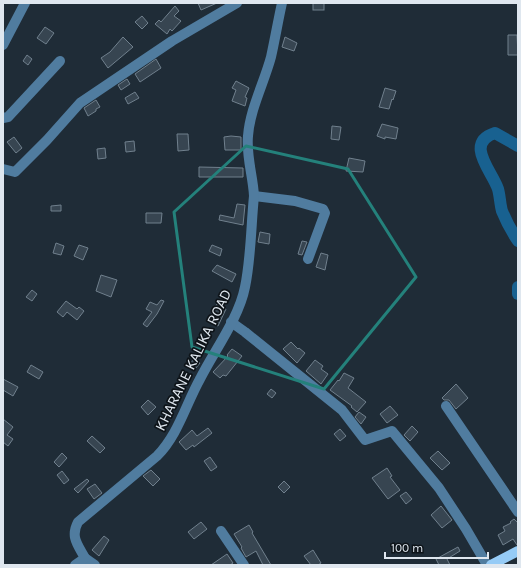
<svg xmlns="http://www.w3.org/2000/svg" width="521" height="568" viewBox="0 0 521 568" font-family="Karla,sans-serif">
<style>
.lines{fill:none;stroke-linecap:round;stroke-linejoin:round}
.river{stroke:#186190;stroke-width:12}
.building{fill:#374551;stroke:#70808d}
.minor{stroke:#507c9f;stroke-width:10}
.major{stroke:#95cbf6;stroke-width:10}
.marked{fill:none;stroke:#24817b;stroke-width:3;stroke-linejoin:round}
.labels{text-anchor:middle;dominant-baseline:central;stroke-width:3.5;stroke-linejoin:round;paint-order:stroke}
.street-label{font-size:15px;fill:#dfe7ef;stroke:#0e1419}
</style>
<rect width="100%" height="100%" fill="#1f2c37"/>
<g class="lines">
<g class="river">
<path d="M518 146 495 133C464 143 492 171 498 189 500 196 500 204 502 211 506 221 512 232 518 241"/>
<polyline points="518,287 518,294"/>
</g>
</g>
<g class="building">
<polygon points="198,3 217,3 201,10"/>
<rect x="313" y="3" width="11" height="7"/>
<polygon points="175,6 179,11 174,16 181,21 172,31 170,29 167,34 155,24 159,20 161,22"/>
<polygon points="142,16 148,23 142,29 135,22"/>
<polygon points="45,27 54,33 46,44 37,38"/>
<polygon points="508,35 517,35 518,55 508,55"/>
<polygon points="123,37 133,47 108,68 101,58 110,52"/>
<polygon points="285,37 297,43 294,51 282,47"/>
<polygon points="27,55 32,59 28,65 23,61"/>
<polygon points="156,59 161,68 140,82 135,74"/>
<polygon points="127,79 130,84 121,90 118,85"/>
<polygon points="236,81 249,88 245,97 247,98 245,106 232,101 236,90 232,88"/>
<polygon points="385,88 396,91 393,100 392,99 389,109 379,107"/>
<polygon points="135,92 139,98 128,104 125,98"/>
<polygon points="96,100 100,107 96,109 96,111 88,116 84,108"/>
<polygon points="382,124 398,128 396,139 385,137 385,139 377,136"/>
<polygon points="332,126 341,127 339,140 331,139"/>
<polygon points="177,134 188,134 189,150 178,151"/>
<polygon points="231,136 241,137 241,150 225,150 224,137"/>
<polygon points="14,137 22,148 16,153 7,142"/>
<polygon points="134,141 135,151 126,152 125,142"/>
<polygon points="105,148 106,158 98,159 97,149"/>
<polygon points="349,158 365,161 363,172 346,171"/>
<polygon points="199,167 243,168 243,177 199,177"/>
<polygon points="237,204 245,205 243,225 219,220 220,215 234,218"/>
<polygon points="61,205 61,211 51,211 51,206"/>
<polygon points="146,213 162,213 161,223 146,223"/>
<polygon points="260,232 270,234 269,244 258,242"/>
<polygon points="302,241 307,242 302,255 298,254"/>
<polygon points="56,243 64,246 61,255 53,253"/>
<polygon points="79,245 88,248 83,260 74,256"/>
<polygon points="212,245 222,249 220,256 209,251"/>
<polygon points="321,253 328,255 325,270 316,267"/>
<polygon points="217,265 236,274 232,282 212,271"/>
<polygon points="101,275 117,280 111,297 96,291"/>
<polygon points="32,290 37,294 32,301 26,297"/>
<polygon points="161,300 164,301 157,314 147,327 143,324 152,312 146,309 150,302 157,305"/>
<polygon points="66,301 77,309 79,307 84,311 77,320 67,312 63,317 57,312"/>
<polygon points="217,304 226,309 218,326 208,320"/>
<polygon points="291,342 298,349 299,348 305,353 297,363 283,349"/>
<polygon points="232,349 242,356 226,376 223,375 220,378 213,372 228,356 227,355"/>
<polygon points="194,359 200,363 195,369 189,365"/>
<polygon points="315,360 323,366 321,369 328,374 321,384 306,371"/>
<polygon points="31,365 43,372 39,379 27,372"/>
<polygon points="344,373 354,378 348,388 366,402 357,412 351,407 352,406 330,390 338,380 339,381"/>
<polygon points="3,379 18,387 13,396 3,390"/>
<polygon points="456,384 468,398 456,409 449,400 444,400 442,398"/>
<polygon points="271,389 276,393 272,398 267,394"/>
<polygon points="148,400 156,407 148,415 141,407"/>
<polygon points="390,406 398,415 387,423 380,414"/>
<polygon points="359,412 366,417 361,424 355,417"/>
<polygon points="3,419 13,427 7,435 13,439 8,446 3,442"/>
<polygon points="412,426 418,432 410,441 404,435"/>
<polygon points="208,428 212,433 194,447 193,445 186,450 179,442 192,430 197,436"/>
<polygon points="340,429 346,436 340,441 334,434"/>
<polygon points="92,436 105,448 100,453 87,441"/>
<polygon points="438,451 450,463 442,470 430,458"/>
<polygon points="62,453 67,458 59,467 54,462"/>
<polygon points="210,457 217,467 211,471 204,461"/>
<polygon points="387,468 392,476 390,477 400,490 388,499 372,478"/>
<polygon points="151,470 160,479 153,486 143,476"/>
<polygon points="62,471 69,480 64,484 57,475"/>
<polygon points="87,479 89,481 78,493 74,489"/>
<polygon points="284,481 290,487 284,493 278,487"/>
<polygon points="95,484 102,493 94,499 87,489"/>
<polygon points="406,492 412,499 406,504 400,496"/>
<polygon points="441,506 452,520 442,528 431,515"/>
<polygon points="514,519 518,523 518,545 517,545 513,539 503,545 498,535 505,531 503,527 511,523 510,522"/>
<polygon points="201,522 207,529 194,539 188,532"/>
<polygon points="249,525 253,532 252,533 271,565 263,565 256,551 246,557 241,548 242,547 234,534"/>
<polygon points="104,536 109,540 99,556 92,550"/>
<polygon points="458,547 460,551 447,559 450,565 439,565 436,559"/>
<polygon points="313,550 321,563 318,565 311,565 304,556"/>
<polygon points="227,554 233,563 230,565 211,565"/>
</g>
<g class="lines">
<g class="minor">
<polyline points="3,45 25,3"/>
<polyline points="3,118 8,117 60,61"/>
<polyline points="3,169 15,172 47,140 80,103 172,41 237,3"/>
<polyline points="254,196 295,201 323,209 325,213 308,259"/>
<polyline points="231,322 245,332 342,410 365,440 392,431 439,488 466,529 487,565"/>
<polyline points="446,406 518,512"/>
<polyline points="221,531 244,565"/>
<polyline points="85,558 95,565"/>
<path d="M75 565 85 558C78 545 70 537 78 522L157 456C178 435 186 404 200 379 214 351 239 318 245 287 251 259 251 225 254 196 253 176 246 156 248 136 250 109 264 83 271 57 275 39 278 21 282 3"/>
</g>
<polyline class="major" points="491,565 518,551"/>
</g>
<path class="marked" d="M246 146 348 169 416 277 324 389 192 347 174 212Z"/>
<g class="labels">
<g class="street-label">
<text transform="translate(193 360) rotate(-64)">KHARANE KALIKA ROAD</text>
</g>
</g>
<rect width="521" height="568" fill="none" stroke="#dfe7ef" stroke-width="8"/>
<path d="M385 552v6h103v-6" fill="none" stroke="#dfe7ef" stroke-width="2"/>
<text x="391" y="552" font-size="12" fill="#dfe7ef" stroke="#0e1419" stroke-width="3" paint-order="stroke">100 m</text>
</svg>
